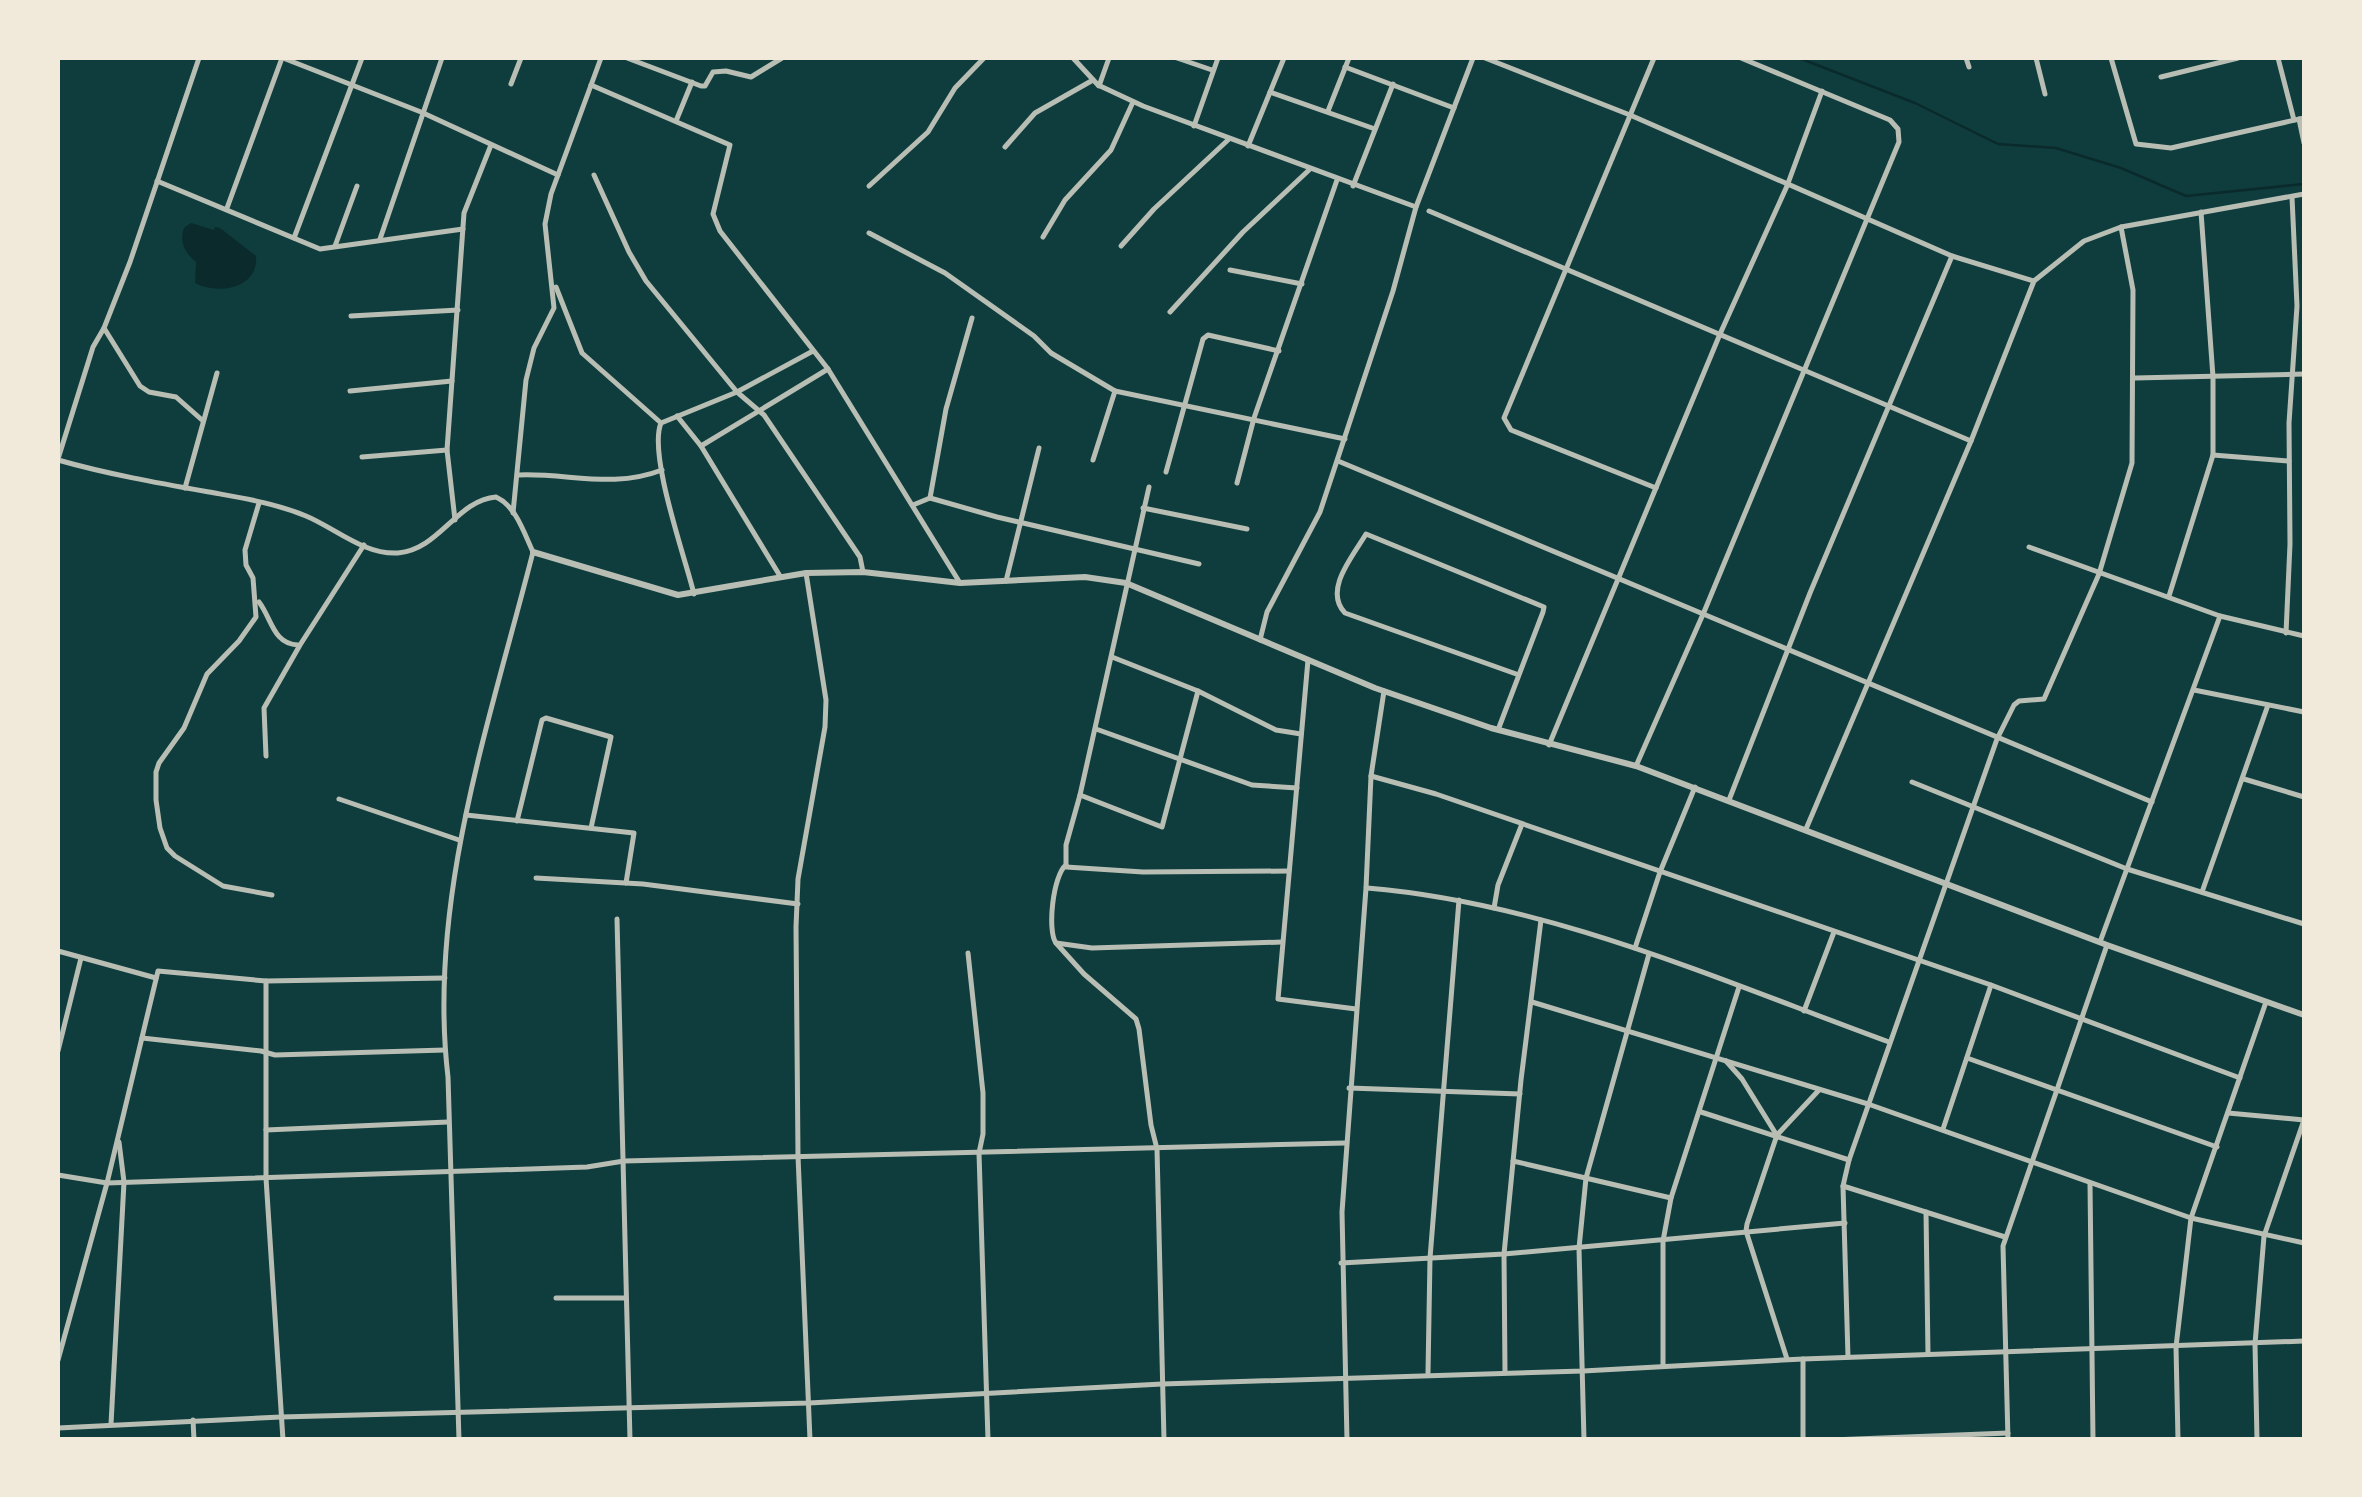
<svg xmlns="http://www.w3.org/2000/svg" width="2362" height="1497" viewBox="0 0 2362 1497" font-family="'Libre Baskerville',serif">
<style>
.water{fill:#0a2a2b}
.lines{fill:none;stroke-linecap:round;stroke-linejoin:round}
.stream{stroke:#0a2a2b;stroke-width:2.5}
.minor{stroke:#b8beb3;stroke-width:5}
.tertiary{stroke:#b8beb3;stroke-width:6}
</style>
<rect width="100%" height="100%" fill="#0f3d3e"/>
<path class="water" d="M191 223 214 230 215 227 220 228 256 256C259 289 217 295 195 283L196 262C185 253 179 243 184 228Z"/>
<g class="lines">
<polyline class="stream" points="1799,58 1915,103 1998,144 2056,148 2121,168 2186,196 2304,184"/>
<g class="minor">
<polyline points="283,58 421,112 558,175"/>
<polyline points="627,58 701,86 705,86 713,72 726,71 751,77 782,58"/>
<polyline points="1073,58 1098,85 1143,106 1416,207"/>
<polyline points="1177,58 1212,70"/>
<polyline points="1485,58 1630,115 1952,256 2034,281"/>
<polyline points="1654,58 1504,418 1511,430 1656,488"/>
<polyline points="1966,58 1969,67"/>
<polyline points="2036,58 2045,94"/>
<polyline points="2111,58 2136,144 2171,148 2304,118"/>
<polyline points="2278,58 2294,120"/>
<polyline points="1345,67 1454,108"/>
<polyline points="2161,77 2238,58"/>
<polyline points="511,84 521,58"/>
<polyline points="591,85 730,145 713,214 720,231 828,369 960,583"/>
<polyline points="1099,86 1109,58"/>
<polyline points="1270,92 1375,129"/>
<polyline points="1328,111 1349,58"/>
<polyline points="2299,119 2304,143"/>
<polyline points="676,121 692,82"/>
<polyline points="1194,126 1218,58"/>
<polyline points="1248,146 1284,58"/>
<polyline points="1005,147 1035,113 1093,80"/>
<polyline points="594,175 629,252 646,281 737,392 764,415 860,557 863,572"/>
<polyline points="157,181 320,249 463,229"/>
<polyline points="869,186 928,132 955,88 984,58"/>
<polyline points="1353,186 1393,84"/>
<polyline points="227,208 282,58"/>
<polyline points="1429,211 1971,441"/>
<polyline points="869,233 945,273 1034,336 1051,353 1115,391 1345,439"/>
<polyline points="1043,237 1065,200 1111,150 1133,102"/>
<polyline points="294,238 362,58"/>
<polyline points="380,239 442,58"/>
<polyline points="335,246 357,186"/>
<polyline points="1121,246 1154,209 1229,139"/>
<polyline points="1230,270 1302,284"/>
<polyline points="556,287 582,353 661,423"/>
<polyline points="1170,312 1243,232 1309,170"/>
<polyline points="351,316 458,310"/>
<polyline points="104,328 140,386 149,392 176,397 202,420"/>
<polyline points="2135,378 2304,374"/>
<polyline points="350,391 452,381"/>
<polyline points="677,416 701,446 780,576"/>
<polyline points="701,446 828,369"/>
<polyline points="2213,455 2289,461"/>
<polyline points="362,457 447,450"/>
<polyline points="58,459 93,347 104,328 130,262 199,58"/>
<path d="M58 460C107 474 158 483 209 492 242 498 275 503 306 516 335 528 364 555 398 553 439 550 457 500 496 497 516 506 524 533 533 552 490 721 427 900 448 1077L459 1440"/>
<polyline points="1093,460 1115,391"/>
<polyline points="1338,461 2152,802"/>
<polyline points="1166,472 1203,339 1208,335 1279,351"/>
<path d="M519 475C569 473 613 489 662 470"/>
<polyline points="1237,483 1254,418 1337,180"/>
<polyline points="1149,487 1080,795 1162,827 1198,691"/>
<polyline points="185,488 217,373"/>
<polyline points="930,498 946,409 972,318"/>
<polyline points="259,503 245,550 246,565 253,578 256,617 239,641 207,674 184,728 159,763 156,772 156,800 160,828 167,848 175,856 223,886 272,895"/>
<polyline points="913,505 930,498 997,517 1199,564"/>
<polyline points="1143,508 1247,529"/>
<polyline points="513,513 526,380 534,348 554,308 545,224 551,194 601,58"/>
<polyline points="455,520 447,450 464,213 491,145"/>
<polyline points="2029,547 2220,616 2304,636"/>
<polyline points="806,573 826,700 825,727 798,879 796,927 798,1156 810,1440"/>
<polyline points="1006,581 1039,448"/>
<path d="M694 594C685 557 648 454 661 423L737 392 813 351"/>
<polyline points="2169,596 2213,455 2213,377 2201,212"/>
<path d="M259 602C272 619 273 644 298 645"/>
<polyline points="2286,633 2290,544 2289,423 2297,306 2292,197"/>
<polyline points="1260,640 1267,612 1320,512 1393,291 1416,207 1473,58"/>
<polyline points="1112,657 1198,691 1276,730 1301,734"/>
<polyline points="1308,660 1278,999 1356,1009"/>
<polyline points="2194,690 2304,712"/>
<polyline points="1096,729 1252,785 1297,788"/>
<path d="M1498 730 1543 612 1544 607 1366 534C1353 556 1323 590 1345 613L1519 675"/>
<polyline points="1549,745 1720,334 1787,186 1822,91"/>
<polyline points="266,756 264,708 300,645 364,545"/>
<polyline points="1636,766 1704,612 1899,142 1898,129 1890,120 1741,58"/>
<polyline points="1371,776 1436,794 1991,985 2240,1078"/>
<polyline points="2244,779 2304,797"/>
<polyline points="1912,782 2127,869 2304,924"/>
<polyline points="1080,795 1066,845 1066,867 1143,872 1289,871"/>
<polyline points="339,799 459,840"/>
<polyline points="1729,800 1810,593 1952,256"/>
<polyline points="466,815 634,833 626,883"/>
<polyline points="517,821 542,720 546,718 611,737 591,828"/>
<polyline points="1806,829 1971,441 2034,281 2084,241 2121,227 2304,194"/>
<path d="M1066 865C1053 875 1047 931 1056 943L1092 948 1282 942"/>
<polyline points="536,878 643,884 798,904"/>
<path d="M1367 888C1549 903 1719 980 1889 1042"/>
<polyline points="2202,892 2268,705"/>
<polyline points="1494,908 1498,885 1522,824"/>
<polyline points="617,919 630,1440"/>
<polyline points="2100,942 2220,616"/>
<polyline points="1056,943 1084,974 1136,1019 1139,1029 1151,1125 1157,1149 1164,1440"/>
<polyline points="1635,948 1660,872 1695,787"/>
<polyline points="58,951 156,978"/>
<polyline points="968,953 983,1093 983,1134 979,1153 988,1440"/>
<polyline points="266,981 266,1178 283,1440"/>
<polyline points="1532,1002 1868,1104 2191,1218 2304,1243"/>
<polyline points="1804,1011 1834,932"/>
<polyline points="142,1038 261,1051 275,1055 445,1050"/>
<polyline points="58,1051 81,958"/>
<polyline points="1967,1058 2217,1147"/>
<polyline points="1726,1061 1742,1079 1776,1134"/>
<polyline points="1349,1088 1520,1094"/>
<polyline points="1701,1112 1849,1160"/>
<polyline points="2228,1113 2304,1120"/>
<polyline points="1943,1129 1991,985"/>
<polyline points="266,1130 448,1122"/>
<polyline points="1513,1161 1671,1198"/>
<polyline points="58,1175 107,1183 587,1167 624,1161 1345,1143"/>
<polyline points="2090,1183 2093,1440"/>
<polyline points="1843,1186 2005,1237"/>
<polyline points="1926,1212 1928,1354"/>
<polyline points="1341,1263 1504,1254 1845,1223"/>
<polyline points="556,1298 626,1298"/>
<polyline points="1848,1357 1843,1186 1849,1160 1997,739 2014,705 2019,701 2044,699 2099,574 2132,463 2133,290 2121,227"/>
<polyline points="1787,1359 1746,1231 1747,1224 1777,1135 1819,1090"/>
<polyline points="58,1360 107,1183 158,971 266,981 445,978"/>
<polyline points="1663,1366 1663,1241 1671,1198 1739,987"/>
<polyline points="1505,1372 1504,1254 1521,1080 1541,920"/>
<polyline points="1428,1373 1430,1258 1459,900"/>
<polyline points="193,1420 194,1440"/>
<polyline points="111,1424 124,1182 119,1142"/>
<polyline points="58,1428 281,1417 809,1403 1162,1384 1583,1371 1803,1359 2304,1341"/>
<polyline points="1347,1440 1342,1212 1366,888 1371,776 1384,691"/>
<polyline points="1584,1440 1579,1248 1586,1178 1649,954"/>
<polyline points="1803,1440 1803,1359"/>
<polyline points="1831,1440 2008,1433"/>
<polyline points="2008,1440 2003,1246 2107,945"/>
<polyline points="2178,1440 2176,1347 2191,1218 2266,1002"/>
<polyline points="2257,1440 2255,1344 2264,1236 2304,1120"/>
</g>
<polyline class="tertiary" points="533,552 678,595 806,573 863,572 960,583 1085,577 1126,583 1375,688 1491,728 1636,766 2107,945 2304,1015"/>
</g>
<rect width="2362" height="1497" fill="none" stroke="#f1e9da" stroke-width="120"/>
</svg>
